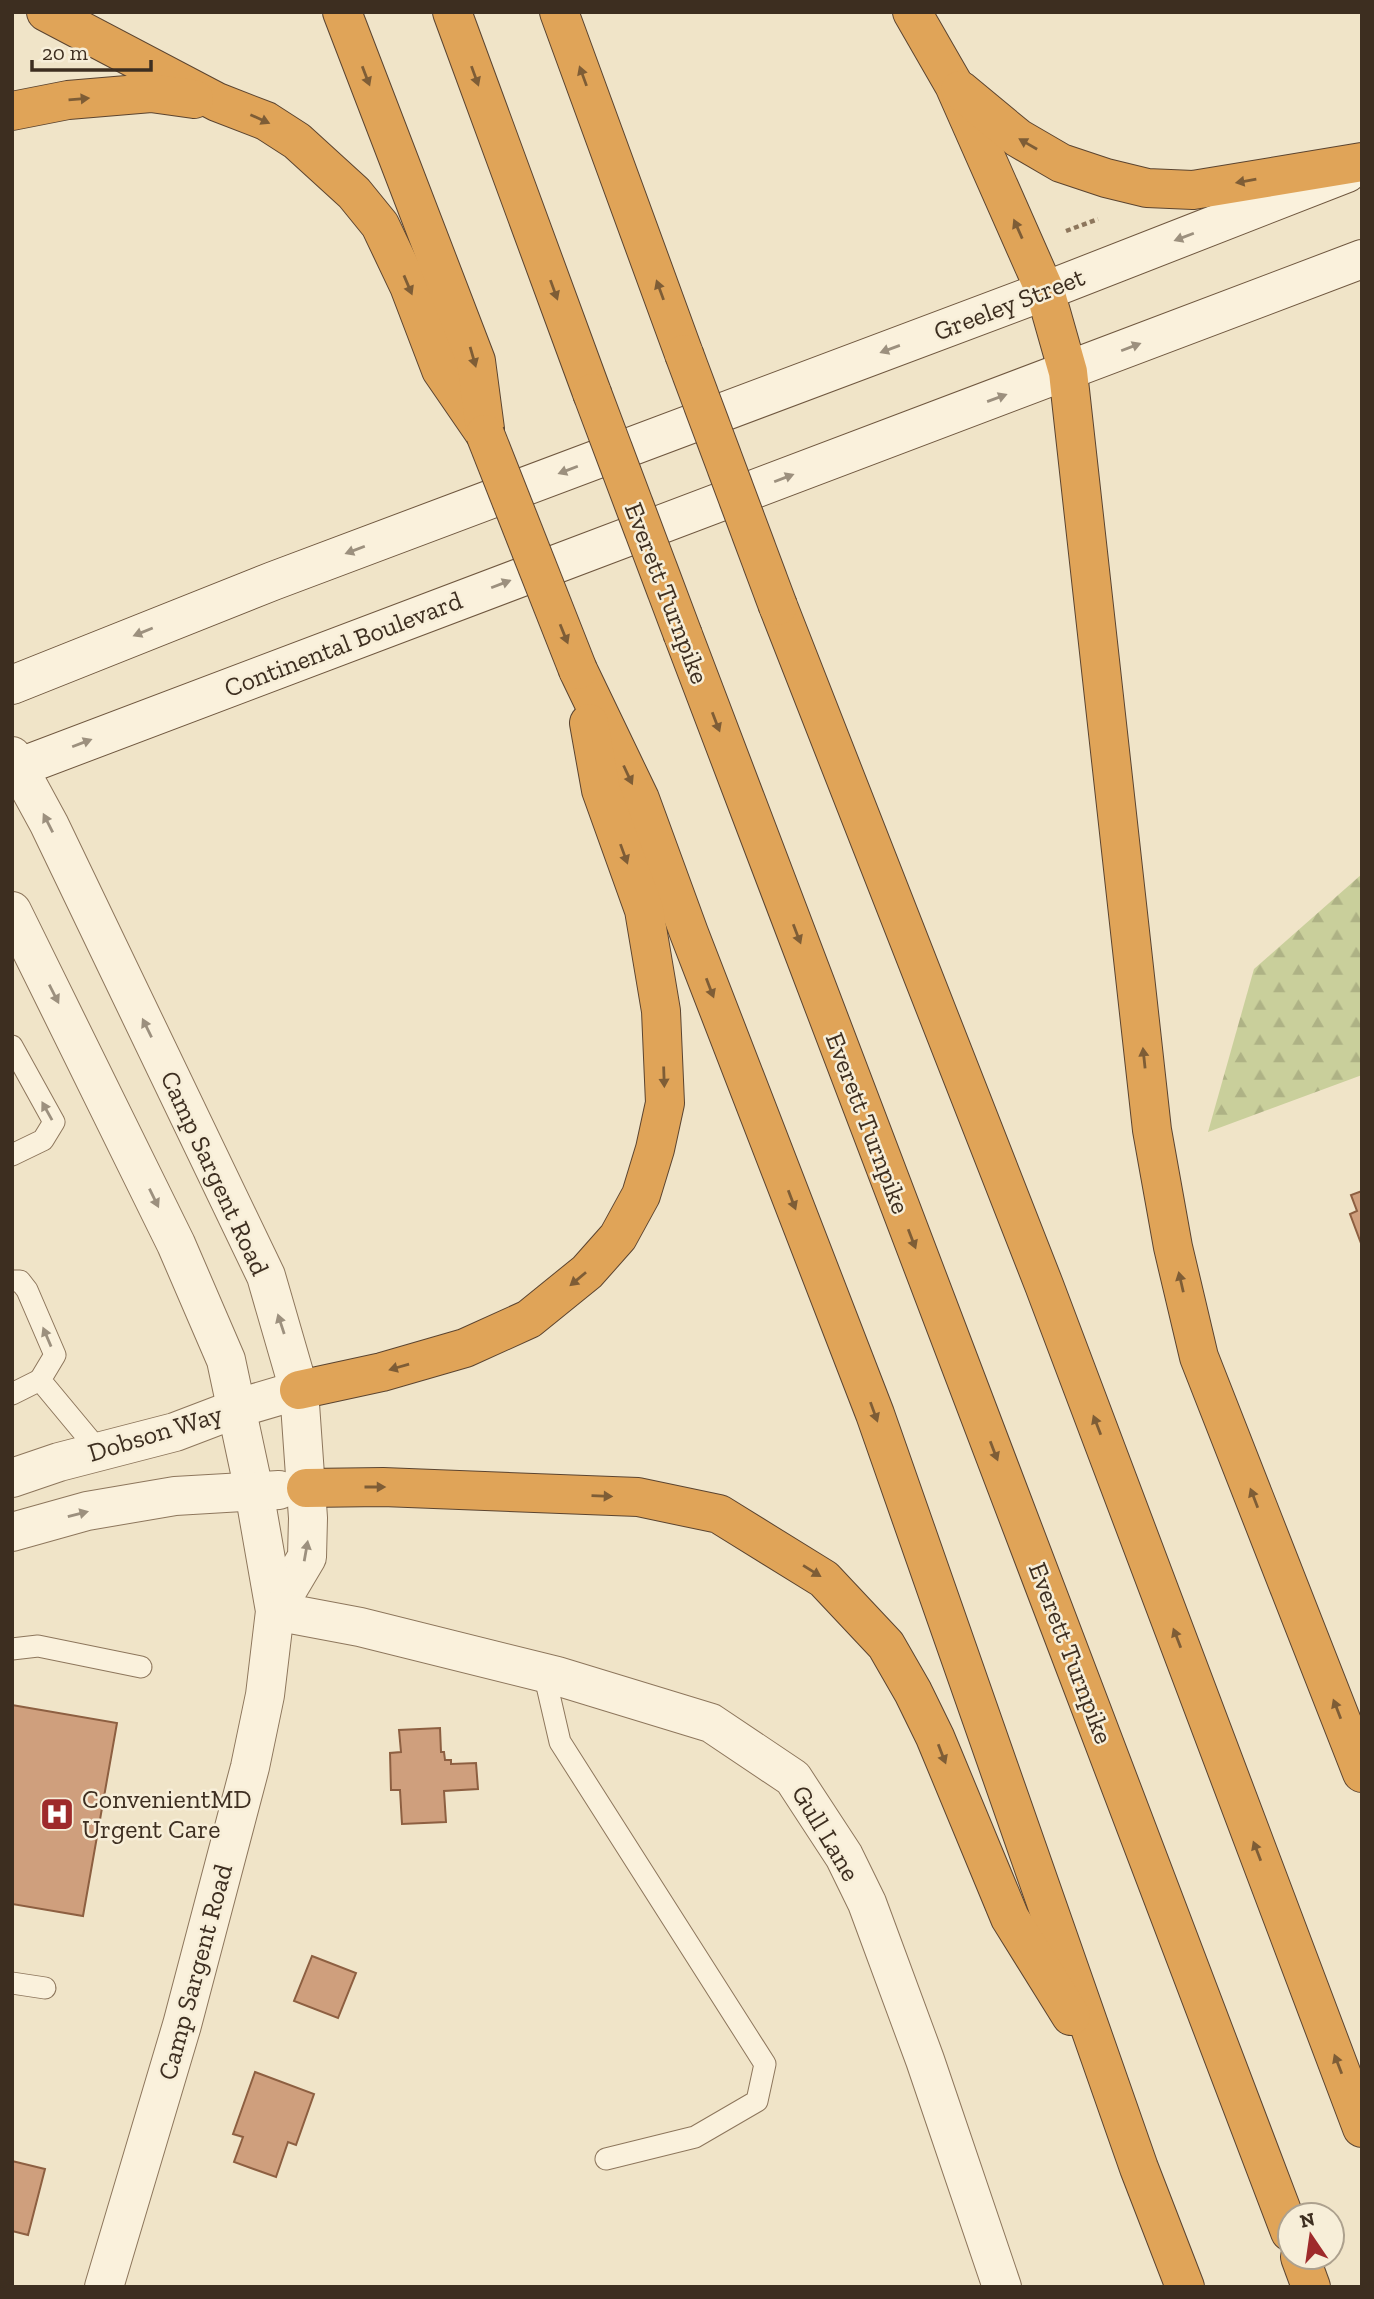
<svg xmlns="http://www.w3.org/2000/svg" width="1374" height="2299" viewBox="0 0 1374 2299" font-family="'Zilla Slab',serif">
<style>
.forest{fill:url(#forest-firs)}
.building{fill:#cf9f7d;stroke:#8d5f41;stroke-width:2}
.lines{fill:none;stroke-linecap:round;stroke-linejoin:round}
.lane-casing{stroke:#8d765c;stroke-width:23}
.street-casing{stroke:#8d765c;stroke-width:40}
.secondary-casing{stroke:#6f573f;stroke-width:40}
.highway-casing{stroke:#5b4430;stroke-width:40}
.path{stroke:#8d765c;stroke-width:4.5;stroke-dasharray:5 3.5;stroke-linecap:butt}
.lane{stroke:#faf1dc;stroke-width:21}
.street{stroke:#faf1dc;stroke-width:38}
.secondary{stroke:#faf1dc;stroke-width:38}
.highway{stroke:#e0a458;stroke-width:38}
.highway-bridge-casing{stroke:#5b4430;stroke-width:40;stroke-linecap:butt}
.highway-bridge{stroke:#e0a458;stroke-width:38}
.oneway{fill:#7e5d36}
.oneway2{fill:#9c907e}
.labels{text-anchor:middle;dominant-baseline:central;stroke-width:5;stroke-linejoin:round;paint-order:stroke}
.street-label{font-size:26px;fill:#3d2e20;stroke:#f7eed8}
.poi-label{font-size:26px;fill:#3d2e20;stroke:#f7eed8;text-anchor:start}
</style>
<defs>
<pattern id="forest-firs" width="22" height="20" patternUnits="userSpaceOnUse" patternTransform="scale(1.75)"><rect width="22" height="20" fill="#c9cf9b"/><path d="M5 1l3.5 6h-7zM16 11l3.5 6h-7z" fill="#aeb285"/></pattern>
</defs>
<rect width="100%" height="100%" fill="#f0e4c8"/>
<polygon class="forest" points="1362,874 1362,1075 1208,1132 1254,969"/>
<g class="building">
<polygon points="1362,1191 1362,1246 1350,1214 1357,1211 1351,1195"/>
<polygon points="12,1705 117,1723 83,1916 12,1904"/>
<polygon points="440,1728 441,1752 444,1752 445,1760 451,1760 451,1764 476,1763 478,1789 444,1791 446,1822 402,1824 400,1790 391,1790 390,1753 401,1752 399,1730"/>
<polygon points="312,1956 356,1973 338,2018 294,2001"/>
<polygon points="255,2072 314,2094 296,2145 288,2142 276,2177 234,2162 243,2137 233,2134"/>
<polygon points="12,2161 45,2169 28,2235 12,2231"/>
</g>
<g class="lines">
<g class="lane-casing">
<g id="lane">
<polyline points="12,1046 54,1122 43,1140 12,1155"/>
<polyline points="12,1281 20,1281 27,1290 55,1355 40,1380 99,1451"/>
<polyline points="12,1394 40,1380"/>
<polyline points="12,1649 38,1646 141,1667"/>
<polyline points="544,1673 560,1742 765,2064 757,2101 695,2137 606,2159"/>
<polyline points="12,1983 45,1988"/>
</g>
</g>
<g class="street-casing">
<g id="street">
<polyline points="12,756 49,824 266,1276 299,1390 308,1518 307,1557 275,1611"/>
<polyline points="12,911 176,1244 226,1360 254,1491 275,1611 265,1695 250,1767 182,2025 104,2287"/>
<polyline points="12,1478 59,1462 175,1432 238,1408 299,1390"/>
<polyline points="12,1532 87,1511 175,1496 279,1490"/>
<polyline points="275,1611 360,1627 557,1676 711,1723 793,1778 844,1856 867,1903 925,2060 1002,2287"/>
</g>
</g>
<g class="secondary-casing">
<g id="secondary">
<polyline points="12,685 273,581 1045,291 1347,173"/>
<polyline points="12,770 1362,259"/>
</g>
</g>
<g class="highway-casing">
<g id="highway">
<polyline points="46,12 217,102 266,121 297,141 354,193 380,225 409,286 441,370 485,434"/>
<polyline points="342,12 476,361 485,429"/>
<polyline points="452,12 592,393"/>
<polyline points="559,12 684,354"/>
<polyline points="912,12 954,85 1045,291 1068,372 1152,1130 1173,1247 1199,1357 1362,1773"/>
<polyline points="960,90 1018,138 1061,163 1106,178 1147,188 1193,190 1362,162"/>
<polyline points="12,111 68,100 151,93 194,99"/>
<polyline points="778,606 1044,1285 1362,2128"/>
<polyline points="683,635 1290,2232"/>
<polyline points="578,670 640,799 689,933 875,1414 1139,2168 1185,2287"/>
<polyline points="299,1390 382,1372 465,1348 529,1319 587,1272 618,1237 641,1195 655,1149 665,1103 661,1011 644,910 601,790 589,723"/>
<polyline points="306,1488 383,1487 638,1497 719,1514 824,1579 886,1645 913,1692 935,1737 1010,1918 1071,2016"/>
<polyline points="1300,2257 1311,2287"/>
</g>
</g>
<polyline class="path" points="1066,231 1098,219"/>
<use href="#lane" class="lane"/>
<use href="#street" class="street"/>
<use href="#secondary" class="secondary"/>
<use href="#highway" class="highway"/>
<g class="highway-bridge-casing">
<g id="highway-bridge">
<polyline points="684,354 778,606"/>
<polyline points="592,393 683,635"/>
<polyline points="485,434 578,670"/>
</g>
</g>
<use href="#highway-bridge" class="highway-bridge"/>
</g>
<defs><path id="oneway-solid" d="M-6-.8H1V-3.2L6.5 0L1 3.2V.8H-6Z" transform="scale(1.75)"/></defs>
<g class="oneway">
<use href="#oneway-solid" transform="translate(366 76) rotate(69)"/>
<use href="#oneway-solid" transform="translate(475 76) rotate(70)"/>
<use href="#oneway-solid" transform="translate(583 76) rotate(-110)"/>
<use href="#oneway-solid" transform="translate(79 99) rotate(-5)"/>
<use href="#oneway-solid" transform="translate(260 119) rotate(24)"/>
<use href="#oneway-solid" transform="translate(1028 144) rotate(-150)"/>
<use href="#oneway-solid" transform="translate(1246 181) rotate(170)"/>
<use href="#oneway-solid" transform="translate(1018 229) rotate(-114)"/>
<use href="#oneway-solid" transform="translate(408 285) rotate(67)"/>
<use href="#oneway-solid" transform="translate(554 290) rotate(70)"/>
<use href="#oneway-solid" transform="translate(660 290) rotate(-110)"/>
<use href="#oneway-solid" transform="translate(473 357) rotate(74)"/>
<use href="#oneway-solid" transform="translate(564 634) rotate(68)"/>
<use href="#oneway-solid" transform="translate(716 722) rotate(69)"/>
<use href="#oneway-solid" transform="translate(628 775) rotate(65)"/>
<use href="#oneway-solid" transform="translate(624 854) rotate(70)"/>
<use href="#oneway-solid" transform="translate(797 934) rotate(69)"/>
<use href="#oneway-solid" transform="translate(710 988) rotate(69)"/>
<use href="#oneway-solid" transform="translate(1144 1058) rotate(-96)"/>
<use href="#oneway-solid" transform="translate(664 1077) rotate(88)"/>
<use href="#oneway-solid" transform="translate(792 1200) rotate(69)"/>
<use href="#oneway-solid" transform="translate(912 1239) rotate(69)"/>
<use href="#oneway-solid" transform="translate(578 1279) rotate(140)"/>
<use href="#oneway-solid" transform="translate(1181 1282) rotate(-103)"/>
<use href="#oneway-solid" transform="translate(399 1367) rotate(164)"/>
<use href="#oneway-solid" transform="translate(874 1412) rotate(70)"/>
<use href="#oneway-solid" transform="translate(1097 1425) rotate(-111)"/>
<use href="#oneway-solid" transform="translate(994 1451) rotate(69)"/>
<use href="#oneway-solid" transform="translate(375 1487)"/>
<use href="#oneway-solid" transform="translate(602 1496) rotate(2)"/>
<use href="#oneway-solid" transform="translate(1254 1498) rotate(-111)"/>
<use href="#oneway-solid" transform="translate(812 1571) rotate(32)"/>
<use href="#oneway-solid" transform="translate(1177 1638) rotate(-111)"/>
<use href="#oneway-solid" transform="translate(1337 1709) rotate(-111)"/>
<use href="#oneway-solid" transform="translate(942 1754) rotate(69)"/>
<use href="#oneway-solid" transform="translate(1257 1851) rotate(-111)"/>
<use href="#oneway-solid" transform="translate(1338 2064) rotate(-111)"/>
</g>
<g class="oneway2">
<use href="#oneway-solid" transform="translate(1184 237) rotate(159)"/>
<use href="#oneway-solid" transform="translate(1131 347) rotate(-21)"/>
<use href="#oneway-solid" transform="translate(890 349) rotate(160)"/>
<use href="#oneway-solid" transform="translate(997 398) rotate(-20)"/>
<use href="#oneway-solid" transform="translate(568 470) rotate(159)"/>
<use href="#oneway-solid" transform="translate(784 478) rotate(-21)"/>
<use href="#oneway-solid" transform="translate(355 550) rotate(159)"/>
<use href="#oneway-solid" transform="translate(501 584) rotate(-21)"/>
<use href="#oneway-solid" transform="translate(143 632) rotate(158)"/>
<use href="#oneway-solid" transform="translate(82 743) rotate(-21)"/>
<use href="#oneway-solid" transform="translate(48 823) rotate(-117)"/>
<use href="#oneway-solid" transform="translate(54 994) rotate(63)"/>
<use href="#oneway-solid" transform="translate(147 1028) rotate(-116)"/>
<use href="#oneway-solid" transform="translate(47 1111) rotate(-119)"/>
<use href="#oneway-solid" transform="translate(154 1198) rotate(64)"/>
<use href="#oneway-solid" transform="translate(281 1324) rotate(-108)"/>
<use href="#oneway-solid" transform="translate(47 1337) rotate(-113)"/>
<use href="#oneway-solid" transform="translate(78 1514) rotate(-14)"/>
<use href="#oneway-solid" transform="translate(306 1551) rotate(-80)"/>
</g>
<defs>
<g id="hospital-square" transform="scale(1.75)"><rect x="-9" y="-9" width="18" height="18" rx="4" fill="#9e2a2b" stroke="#f7eed8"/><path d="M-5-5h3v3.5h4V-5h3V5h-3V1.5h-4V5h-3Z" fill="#fff"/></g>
</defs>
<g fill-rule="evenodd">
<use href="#hospital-square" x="57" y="1814"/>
</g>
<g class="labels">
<g class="street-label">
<text transform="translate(1009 304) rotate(-21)">Greeley Street</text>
<text transform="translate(667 593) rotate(69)">Everett Turnpike</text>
<text transform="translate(343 644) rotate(-21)">Continental Boulevard</text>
<text transform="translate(868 1123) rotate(69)">Everett Turnpike</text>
<text transform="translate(215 1173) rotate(65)">Camp Sargent Road</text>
<text transform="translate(155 1433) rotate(-17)">Dobson Way</text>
<text transform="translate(1071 1653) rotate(69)">Everett Turnpike</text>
<text transform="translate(826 1833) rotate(59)">Gull Lane</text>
<text transform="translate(195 1972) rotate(-75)">Camp Sargent Road</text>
</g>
<g class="poi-label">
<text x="82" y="1799">ConvenientMD<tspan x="82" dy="30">Urgent Care</tspan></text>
</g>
</g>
<rect width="1374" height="2299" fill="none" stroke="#3d2e20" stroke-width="28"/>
<g transform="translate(1311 2236) rotate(347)"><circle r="33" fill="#f7eed8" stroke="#ada18e" stroke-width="2"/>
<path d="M0-5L12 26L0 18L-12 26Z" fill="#9e2a2b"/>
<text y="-10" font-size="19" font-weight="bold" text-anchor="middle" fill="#3d2e20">N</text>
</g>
<path d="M32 60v10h119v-10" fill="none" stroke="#3d2e20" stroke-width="3.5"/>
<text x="42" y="60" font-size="21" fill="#3d2e20" stroke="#f7eed8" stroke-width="5" paint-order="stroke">20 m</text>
</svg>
